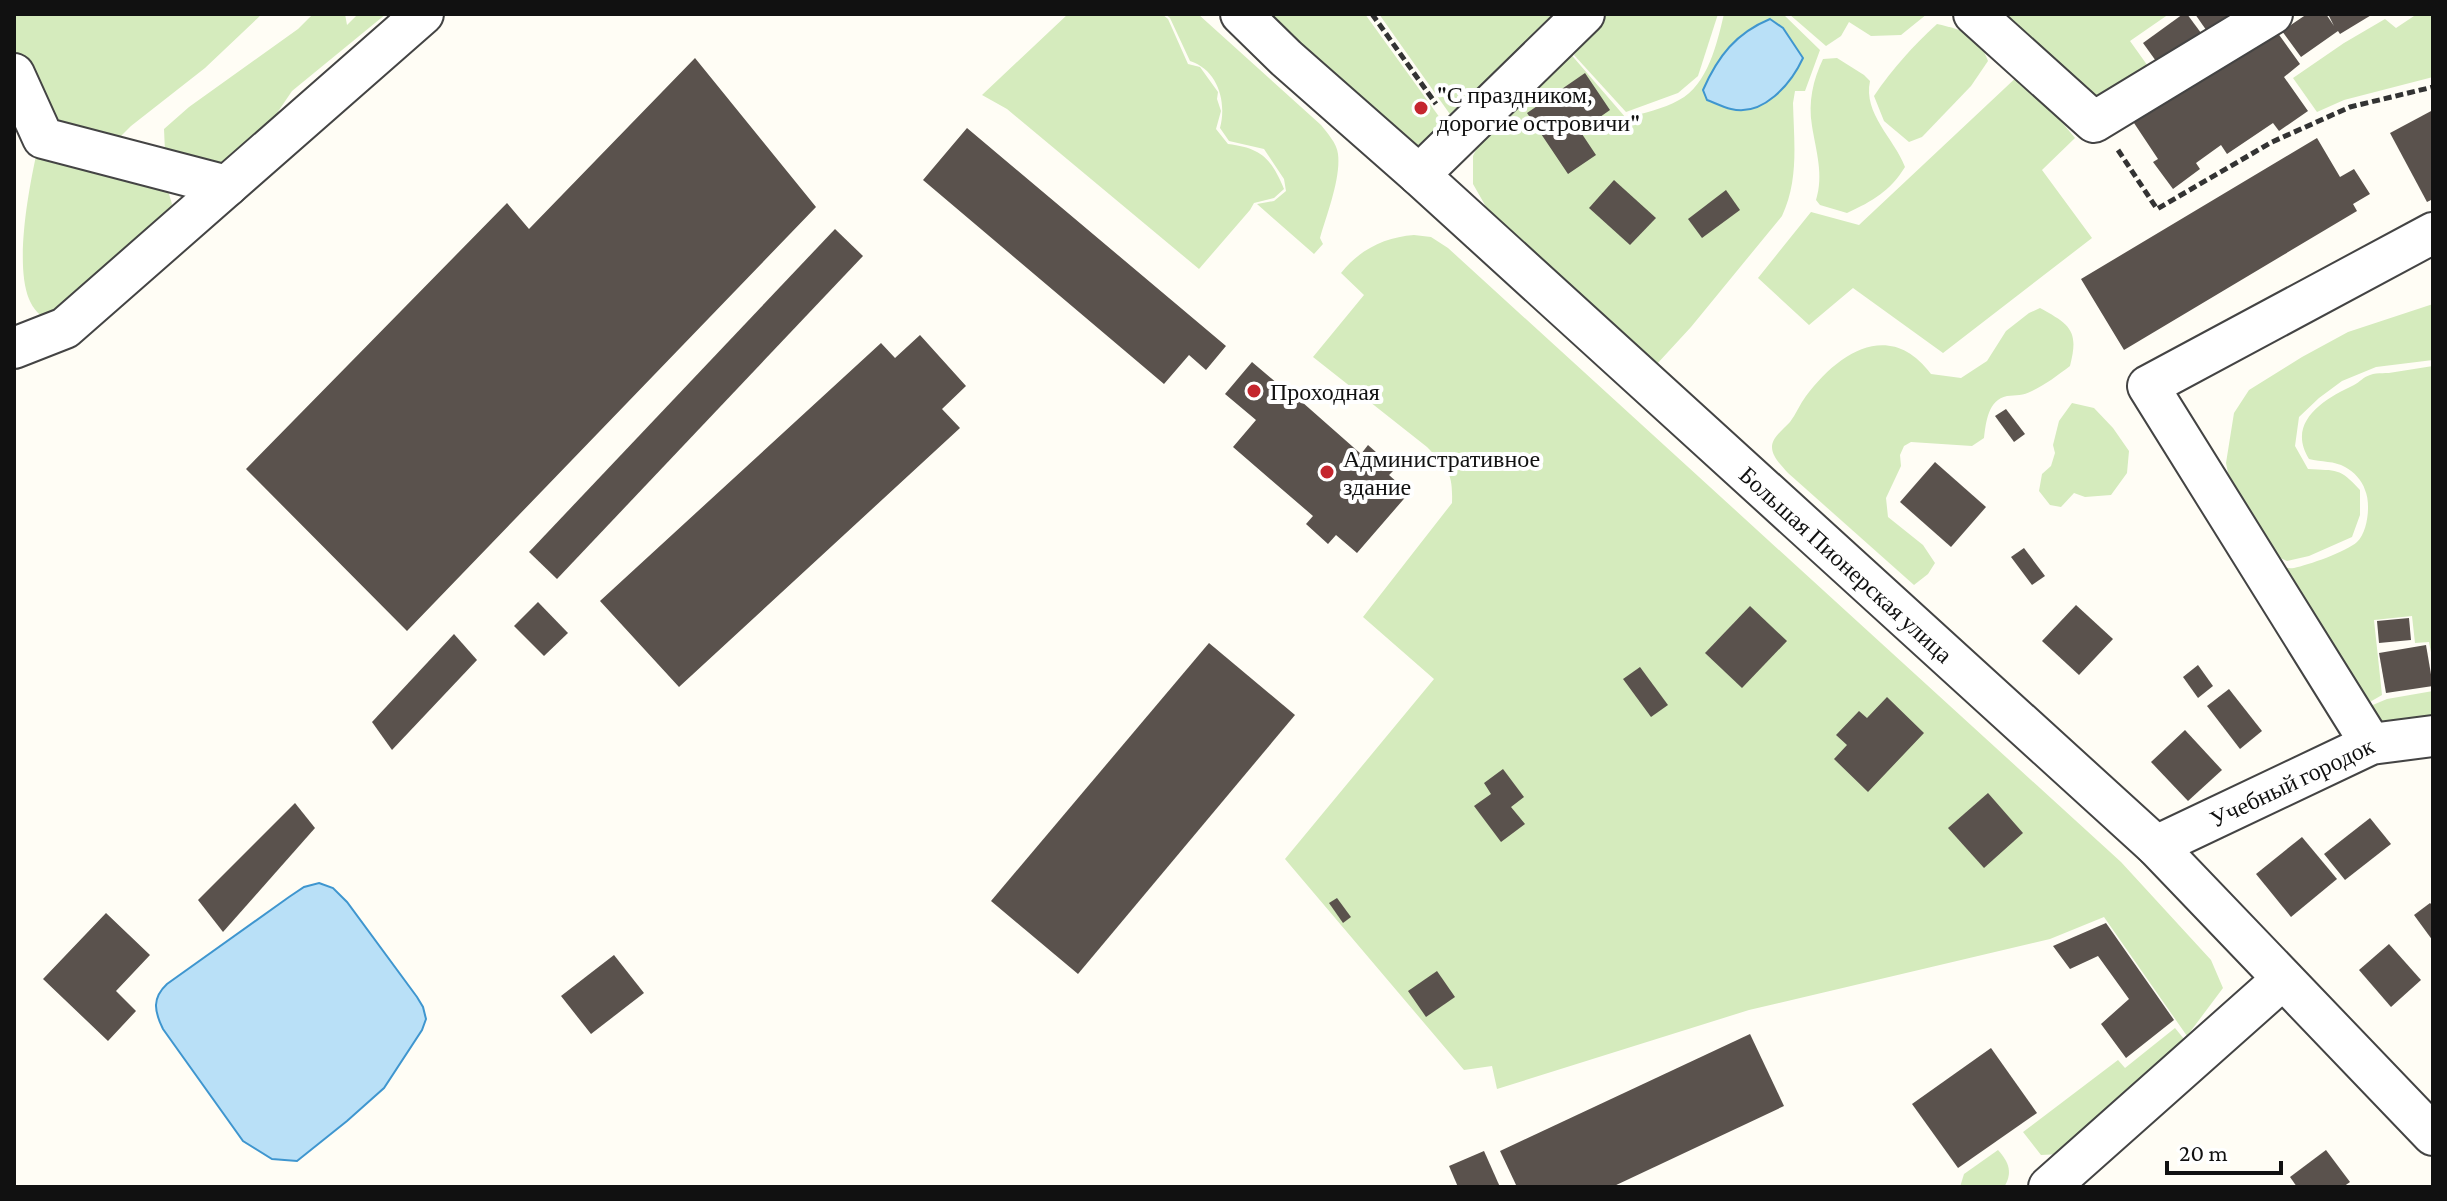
<svg xmlns="http://www.w3.org/2000/svg" width="2447" height="1201" viewBox="0 0 2447 1201" font-family="'Crimson Pro',serif">
<style>
.green{fill:#d5ebbd}
.water{fill:#b9e0f7;stroke:#3f96cf;stroke-width:2}
.building{fill:#5a524d}
.lines{fill:none;stroke-linecap:round;stroke-linejoin:round}
.minor-casing{stroke:#444;stroke-width:44}
.path{stroke:#333;stroke-width:5;stroke-dasharray:8 4;stroke-linecap:butt}
.minor{stroke:#fff;stroke-width:40}
.poi-dot{fill:#c4262e;stroke:#fff;stroke-width:3}
.labels{text-anchor:middle;dominant-baseline:central;stroke-width:8;stroke-linejoin:round;paint-order:stroke}
.poi-label{font-size:24px;fill:#111;stroke:#fff;text-anchor:start}
.street-label{font-size:24px;fill:#111;stroke:#fff}
</style>
<rect width="100%" height="100%" fill="#fffdf5"/>
<g class="green">
<polygon points="14,14 262,14 205,68 131,126 115,142 56,125 14,52"/>
<polygon points="313,14 345,14 347,25 358,14 386,14 292,91 273,119 223,165 165,152 164,129 189,107 298,29"/>
<path d="M1068 14H1162L1168 19 1188 64 1200 67 1218 92 1217 99 1221 111 1216 129 1228 144C1261 148 1271 158 1284 189L1274 198 1254 203 1250 210 1199 269 1007 109 982 95Z"/>
<path d="M1165 14H1198L1321 125C1327 133 1337 143 1338 154 1341 178 1327 214 1320 238L1323 244 1314 254 1257 204 1274 201 1286 191 1284 179 1264 149 1229 141 1220 128C1227 102 1218 70 1190 61L1170 18Z"/>
<polygon points="1252,14 1365,14 1453,136 1422,164"/>
<polygon points="1379,14 1573,14 1459,127"/>
<polygon points="1602,14 1718,14 1698,76 1678,93 1626,112 1574,55"/>
<path d="M1724 14H1783L1820 50 1805 91H1795L1793 103C1794 142 1799 180 1782 216L1691 327 1656 365 1493 219 1473 184V156L1484 133 1568 51 1626 118C1644 113 1663 109 1679 100 1708 85 1717 43 1724 14Z"/>
<polygon points="1789,14 1927,14 1901,35 1871,36 1849,22 1841,36 1826,46"/>
<polygon points="1986,14 2169,14 2130,41 2155,76 2097,113"/>
<polygon points="2417,14 2433,14 2433,77 2344,100 2317,112 2293,78 2344,43 2385,19 2396,28"/>
<path d="M1937 24C1963 30 1978 34 1988 61L1971 86 1922 137 1909 142 1884 121 1874 96C1892 69 1913 46 1937 24Z"/>
<path d="M1837 58 1864 75 1870 81C1863 114 1894 138 1905 167 1890 191 1873 201 1847 213L1820 205 1816 200C1824 175 1816 151 1812 126 1808 102 1813 80 1823 59Z"/>
<polygon points="2021,73 2075,138 2042,170 2092,238 1943,353 1853,288 1809,325 1758,278 1811,212 1859,225"/>
<path d="M36 156 66 160 166 184 172 204 164 228 49 321C40 316 33 309 29 299 15 265 28 193 36 156Z"/>
<path d="M1414 235 1431 237 1448 248 2121 862 2211 960 2223 988 2187 1036 2104 917 2050 939 1749 1010 1497 1089 1492 1066 1464 1070 1285 859 1434 679 1363 617 1452 503C1453 472 1448 469 1427 447L1313 357 1364 295 1341 273C1359 250 1385 237 1414 235Z"/>
<path d="M2433 304V360L2376 367 2342 381 2319 398 2299 417 2295 446 2308 469C2337 471 2339 467 2360 490V515L2352 537 2309 556 2287 561 2267 552 2232 493 2226 463 2234 413 2249 390 2302 357 2348 332Z"/>
<path d="M2040 308C2071 325 2079 331 2070 366 2058 375 2045 385 2032 391 2023 396 2016 395 2007 396 1988 400 1986 422 1984 438L1972 446 1911 442 1904 446 1900 455 1901 466 1886 498 1888 517 1923 545 1935 563 1928 574 1914 585 1788 473C1782 466 1772 457 1772 447 1772 437 1784 429 1790 422 1796 414 1800 404 1806 396 1839 352 1890 319 1931 374L1961 378 1987 361 2006 331 2029 313Z"/>
<path d="M2433 366V663L2429 642 2415 643 2412 616 2374 620 2382 695 2356 710 2276 564C2282 567 2287 569 2294 568 2308 565 2346 552 2357 542 2368 532 2371 503 2365 490 2362 480 2354 472 2345 467 2335 461 2321 462 2309 459 2286 422 2324 399 2354 385 2360 382 2363 377 2370 375 2378 372 2387 374 2395 372 2408 370 2420 368 2433 366Z"/>
<polygon points="2072,403 2094,408 2113,428 2129,451 2127,473 2111,495 2085,497 2074,493 2061,507 2050,505 2039,491 2042,474 2051,466 2055,453 2053,445 2059,421"/>
<polygon points="2433,691 2433,721 2374,729 2368,707 2387,699"/>
<polygon points="2175,1028 2184,1039 2061,1154 2041,1155 2023,1132 2118,1060 2125,1068"/>
<path d="M1998 1150C2009 1162 2013 1173 2004 1187H1960L1964 1174Z"/>
</g>
<g class="water">
<path d="M1770 19 1783 28 1803 58C1791 84 1763 117 1731 109 1723 107 1715 103 1707 100L1703 90C1718 56 1736 33 1770 19Z"/>
<path d="M319 883 333 888 347 902 417 997 423 1007 426 1019 422 1030 384 1088 347 1121 297 1161 272 1159 243 1141 163 1029C154 1011 152 998 167 984L289 897 304 887Z"/>
</g>
<g class="building">
<polygon points="2183,14 2187,14 2204,37 2161,68 2143,43"/>
<polygon points="2195,14 2244,14 2211,37"/>
<polygon points="2307,14 2326,14 2334,26 2328,14 2373,14 2340,34 2338,31 2301,57 2282,31"/>
<polygon points="2272,25 2300,64 2284,77 2308,111 2279,131 2273,123 2227,154 2221,145 2196,163 2200,169 2173,189 2153,162 2158,159 2128,114"/>
<polygon points="695,58 816,207 407,631 246,469 507,203 529,229"/>
<polygon points="1585,73 1610,110 1580,131 1596,155 1568,174 1527,113"/>
<polygon points="2433,110 2433,199 2427,202 2390,133"/>
<polygon points="967,128 1226,346 1206,370 1189,355 1164,384 923,180"/>
<polygon points="2317,138 2340,177 2354,169 2370,194 2353,204 2357,211 2124,350 2081,279"/>
<polygon points="1614,180 1656,218 1630,245 1589,208"/>
<polygon points="1726,190 1740,210 1702,238 1688,219"/>
<polygon points="835,229 863,256 557,579 529,552"/>
<polygon points="920,335 966,386 942,409 960,428 679,687 600,601 881,343 895,358"/>
<polygon points="1252,362 1284,389 1285,387 1361,454 1368,445 1395,469 1389,475 1409,493 1357,553 1336,535 1328,544 1306,524 1313,516 1233,447 1256,420 1225,394"/>
<polygon points="2006,409 2025,434 2014,442 1995,416"/>
<polygon points="1935,462 1986,507 1951,547 1900,502"/>
<polygon points="2024,548 2045,576 2032,585 2011,557"/>
<polygon points="538,602 568,633 544,656 514,626"/>
<polygon points="2076,605 2113,639 2079,675 2042,641"/>
<polygon points="1750,606 1787,641 1742,688 1705,653"/>
<polygon points="2409,618 2411,640 2379,643 2377,621"/>
<polygon points="454,634 477,660 392,750 372,722"/>
<polygon points="1209,643 1295,715 1078,974 991,901"/>
<polygon points="2426,645 2433,686 2386,693 2379,653"/>
<polygon points="2198,665 2213,686 2198,698 2183,677"/>
<polygon points="1640,667 1668,705 1651,717 1623,679"/>
<polygon points="2229,689 2262,731 2240,749 2207,706"/>
<polygon points="1887,697 1924,733 1868,792 1834,759 1847,745 1836,735 1859,711 1867,718"/>
<polygon points="2185,730 2222,770 2188,801 2151,762"/>
<polygon points="1503,769 1524,797 1511,807 1525,824 1501,842 1474,806 1491,794 1484,783"/>
<polygon points="1988,793 2023,833 1984,868 1948,828"/>
<polygon points="295,803 315,828 223,932 198,900"/>
<polygon points="2370,818 2391,844 2345,880 2324,854"/>
<polygon points="2302,837 2337,879 2291,917 2256,874"/>
<polygon points="1337,898 1351,917 1343,923 1329,903"/>
<polygon points="2430,903 2433,906 2433,941 2414,915"/>
<polygon points="106,913 150,955 116,991 136,1011 108,1041 43,979"/>
<polygon points="2106,923 2174,1020 2126,1058 2101,1024 2129,999 2098,956 2070,969 2053,946"/>
<polygon points="2389,944 2421,980 2391,1007 2359,970"/>
<polygon points="614,955 644,993 591,1034 561,996"/>
<polygon points="1437,971 1455,997 1426,1017 1408,991"/>
<polygon points="1750,1034 1784,1106 1612,1187 1517,1187 1500,1151"/>
<polygon points="1991,1048 2037,1113 1958,1168 1912,1104"/>
<polygon points="2326,1150 2350,1182 2343,1187 2297,1187 2290,1177"/>
<polygon points="1484,1151 1500,1187 1458,1187 1449,1166"/>
</g>
<g class="lines">
<g class="minor-casing">
<g id="minor">
<path id="s1" d="M1241 14 1286 58 1419 175 2156 846 2433 1135"/>
<polyline points="1974,14 2094,122 2272,14"/>
<polyline points="14,74 43,138 227,186"/>
<polyline points="1419,175 1584,14"/>
<polyline points="14,348 65,328 423,14"/>
<polyline points="2371,744 2148,386 2433,233"/>
<path id="s2" d="M2156 846 2371 744 2433 736"/>
<polyline points="2049,1187 2283,979"/>
</g>
</g>
<g class="path">
<polyline points="1372,14 1436,104"/>
<polyline points="2118,150 2157,209 2272,142 2350,107 2433,87"/>
</g>
<use href="#minor" class="minor"/>
</g>
<g class="poi-dot">
<circle cx="1421" cy="108" r="8"/>
<circle cx="1254" cy="391" r="8"/>
<circle cx="1327" cy="472" r="8"/>
</g>
<g class="labels">
<g class="poi-label">
<text x="1437" y="94">"С праздником,<tspan x="1437" dy="28">дорогие островичи"</tspan></text>
<text x="1270" y="391">Проходная</text>
<text x="1343" y="458">Административное<tspan x="1343" dy="28">здание</tspan></text>
</g>
<g class="street-label">
<text stroke="none"><textPath href="#s1" startOffset="818">Большая Пионерская улица</textPath></text>
<text stroke="none"><textPath href="#s2" startOffset="150">Учебный городок</textPath></text>
</g>
</g>
<rect width="2447" height="1201" fill="none" stroke="#111111" stroke-width="32"/>
<path d="M2167 1161v12h114v-12" fill="none" stroke="#111111" stroke-width="4"/>
<text x="2179" y="1161" font-size="24" fill="#111111" stroke="#ffffff" stroke-width="6" paint-order="stroke">20 m</text>
</svg>
